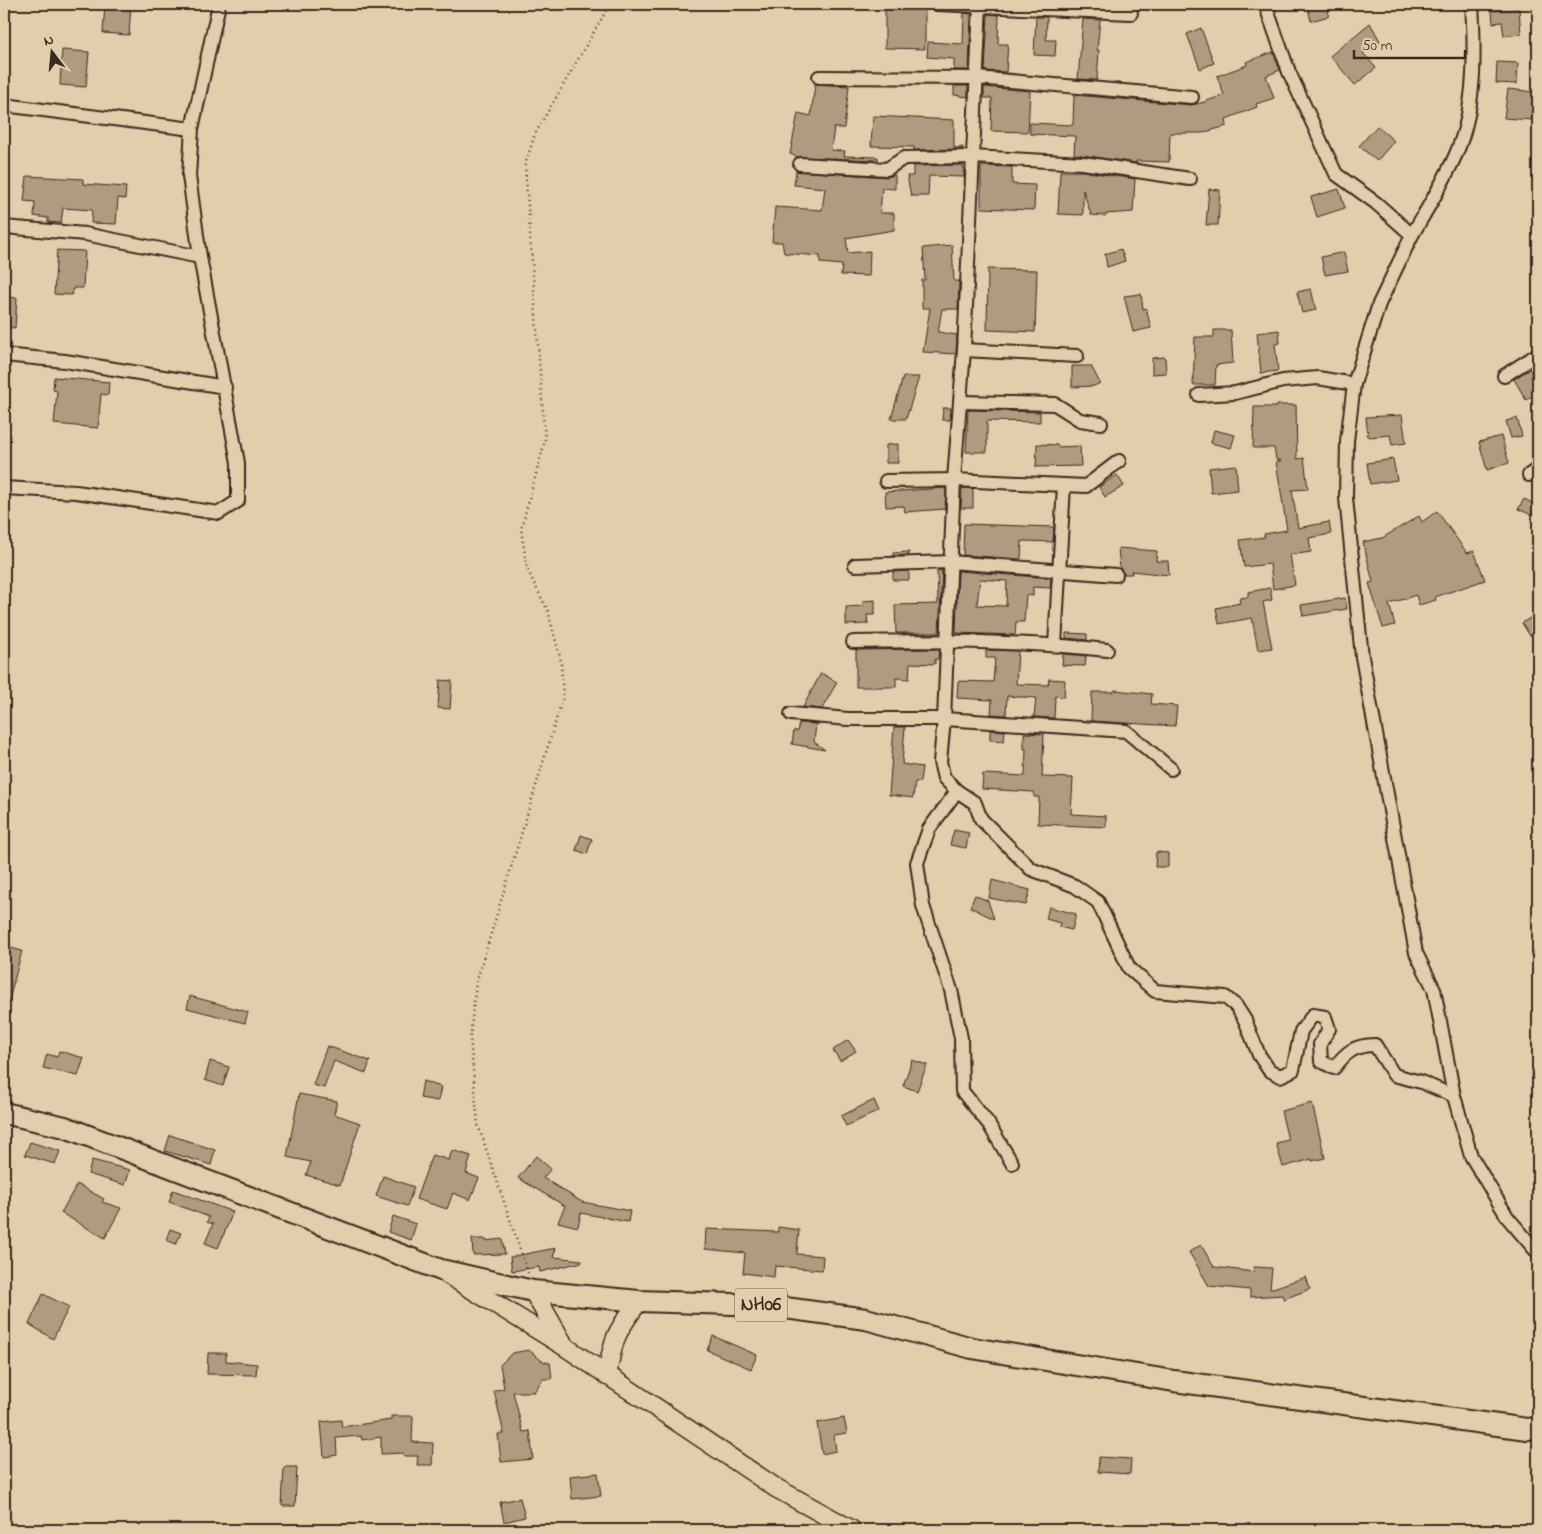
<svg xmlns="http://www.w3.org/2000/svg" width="1542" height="1534" viewBox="0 0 1542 1534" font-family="'Indie Flower',sans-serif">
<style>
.building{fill:#af9b80;stroke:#3b2a1e;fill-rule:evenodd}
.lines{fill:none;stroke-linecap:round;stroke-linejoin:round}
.minor-casing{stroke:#3b2a1e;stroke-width:16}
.secondary-casing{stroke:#3b2a1e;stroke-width:21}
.primary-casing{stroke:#3b2a1e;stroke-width:24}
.path{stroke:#3b2a1e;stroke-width:2.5;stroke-dasharray:1 4;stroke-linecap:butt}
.minor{stroke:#e2cead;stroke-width:12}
.secondary{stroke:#e2cead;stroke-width:18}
.primary{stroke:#e2cead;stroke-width:20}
.labels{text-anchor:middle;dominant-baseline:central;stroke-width:4.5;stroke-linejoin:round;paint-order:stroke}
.shield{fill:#e2cead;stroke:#6d5b49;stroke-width:1}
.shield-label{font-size:19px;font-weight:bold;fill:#3b2a1e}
</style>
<rect width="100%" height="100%" fill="#e2cead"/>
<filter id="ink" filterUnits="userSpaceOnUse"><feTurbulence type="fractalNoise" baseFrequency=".02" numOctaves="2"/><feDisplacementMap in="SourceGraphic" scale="10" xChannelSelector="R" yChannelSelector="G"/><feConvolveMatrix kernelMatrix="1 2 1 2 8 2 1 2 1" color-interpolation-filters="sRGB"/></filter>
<g filter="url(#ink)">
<g class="building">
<polygon points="105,4 131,4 129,35 103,33"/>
<polygon points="1307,4 1327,4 1329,16 1311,21"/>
<polygon points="885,7 925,8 925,49 885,48"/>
<polygon points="1519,9 1521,34 1504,36 1502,22 1493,23 1492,11"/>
<polygon points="964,13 971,14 969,70 954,70 954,59 927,57 928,42 963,44"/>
<polygon points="988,14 999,15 998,44 1008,44 1006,72 985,71"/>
<polygon points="1036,17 1047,17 1046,40 1056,40 1055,56 1034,55"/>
<polygon points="1083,19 1100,20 1097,50 1099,50 1097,80 1078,79"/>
<polygon points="1370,23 1380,41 1363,53 1376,68 1355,85 1330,56"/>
<polygon points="1201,28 1214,63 1200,69 1187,34"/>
<polygon points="62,50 89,52 86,87 60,85"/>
<polygon points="1273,52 1280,70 1266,76 1274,98 1256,104 1257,107 1226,119 1227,126 1202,133 1170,133 1169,162 1136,161 1136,163 1074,154 1075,136 1030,134 1030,123 1073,125 1074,95 1191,105 1201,103 1224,95 1217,76 1247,65 1246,62"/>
<polygon points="1497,62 1518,63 1517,84 1496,83"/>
<polygon points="815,84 849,86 844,128 834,128 831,150 845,151 844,156 878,157 878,160 797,157 790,154 798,113 811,116"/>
<polygon points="954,86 968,86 968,97 954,95"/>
<polygon points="984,87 1030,91 1028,132 991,131 992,98 984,98"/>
<polygon points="1508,89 1535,92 1531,120 1504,118"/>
<polygon points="873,116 954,120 954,148 963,147 963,149 914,150 914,147 871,146"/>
<polygon points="1377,126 1394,141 1377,161 1359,146"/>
<polygon points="913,166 963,165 964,177 929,176 928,196 911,196 907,176 913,176"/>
<polygon points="981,166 1012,167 1012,184 1035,185 1034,210 981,208"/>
<polygon points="796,171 887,177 895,175 895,189 882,188 880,213 894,213 894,230 846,238 848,253 870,251 869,276 841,275 842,265 820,263 820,256 784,253 782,242 772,242 775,207 822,210 825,188 794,185"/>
<polygon points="1060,171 1082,171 1135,179 1133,212 1106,214 1106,216 1091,215 1083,190 1083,215 1058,214"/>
<polygon points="27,176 83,179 83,184 126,187 125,199 118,198 116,224 91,223 92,210 63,208 61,223 48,222 48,218 34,216 35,202 24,201"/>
<polygon points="1209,189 1220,190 1218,225 1206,225"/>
<polygon points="1339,189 1345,208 1317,217 1311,197"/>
<polygon points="952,245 954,281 959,281 958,309 942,309 938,332 957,335 956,354 923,352 930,308 922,308 922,280 925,280 923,248"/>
<polygon points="1121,249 1125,261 1107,267 1105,254"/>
<polygon points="57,250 85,251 83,288 73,288 72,295 54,294"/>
<polygon points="1344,252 1348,271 1325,275 1321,257"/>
<polygon points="988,269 1037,270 1035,332 987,330"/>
<polygon points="1311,289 1316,310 1302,313 1297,292"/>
<polygon points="1141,294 1143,309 1146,308 1151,328 1133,332 1124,296"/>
<polygon points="4,297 17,298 15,328 4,326"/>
<polygon points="1214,330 1231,330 1233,363 1216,365 1215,385 1193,385 1195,337 1214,337"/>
<polygon points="1279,330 1280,343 1275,344 1278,371 1261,373 1257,333"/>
<polygon points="1165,357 1166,373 1152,374 1152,358"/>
<polygon points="1072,366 1091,366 1100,383 1094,386 1072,387"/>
<polygon points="1538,367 1538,393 1526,400 1514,379 1531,368 1533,371"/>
<polygon points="54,377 109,382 108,395 101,394 98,428 54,424 57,391 53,390"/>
<polygon points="903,377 919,377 906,419 891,419"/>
<polygon points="1277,405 1296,405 1297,459 1304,458 1308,489 1292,490 1298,528 1329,522 1331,534 1309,538 1311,552 1290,555 1295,585 1273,589 1270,564 1244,567 1240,540 1265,537 1264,534 1287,530 1276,461 1281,461 1276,459 1274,448 1253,448 1254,407 1277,407"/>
<polygon points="943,408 951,408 950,420 942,420"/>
<polygon points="968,410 1040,412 1040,422 987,421 987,452 966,452"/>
<polygon points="1402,415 1406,443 1392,445 1390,435 1368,437 1366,417"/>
<polygon points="1517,418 1522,436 1511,438 1506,421"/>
<polygon points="1214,430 1235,435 1231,448 1211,443"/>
<polygon points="1501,436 1509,463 1487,470 1479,442"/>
<polygon points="898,444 898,463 886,463 886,445"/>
<polygon points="1037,444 1058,445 1058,447 1080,446 1081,466 1036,467"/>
<polygon points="1393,459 1397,480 1370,484 1367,463"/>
<polygon points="1236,465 1238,490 1211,493 1209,468"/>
<polygon points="1117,475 1124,486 1105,497 1099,487"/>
<polygon points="946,488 945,509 905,512 904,506 886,507 885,492"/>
<polygon points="962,488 973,489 973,508 961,508"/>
<polygon points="1524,499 1537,505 1532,515 1518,509"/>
<polygon points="1437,511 1467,553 1474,551 1485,580 1435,597 1436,600 1419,605 1416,595 1389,604 1395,625 1383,628 1369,583 1373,582 1363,542 1382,538 1419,516 1422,522"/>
<polygon points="964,524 1054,527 1053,542 1022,541 1021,559 963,555"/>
<polygon points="1118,548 1157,551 1156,561 1168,561 1169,575 1131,571 1132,574 1124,574 1120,568"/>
<polygon points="909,552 909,555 893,556 893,553"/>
<polygon points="942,570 939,633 896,633 895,605 938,604 937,571"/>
<polygon points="909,571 909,580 893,580 893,572"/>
<path d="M958 571 1051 578 1050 588 1033 587V596L1026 595 1024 622H1016L1015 635 956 633ZM980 579 1007 581 1006 606 977 605Z"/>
<polygon points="1270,588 1272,600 1263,602 1272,648 1258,650 1252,618 1219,624 1216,608 1240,603 1239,598 1248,597 1248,592"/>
<polygon points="1345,598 1347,609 1303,616 1301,605"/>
<polygon points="875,600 875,615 867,615 868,624 846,625 846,607 863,606 863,601"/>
<polygon points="1538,613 1538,631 1530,636 1522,623"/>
<polygon points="1066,633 1087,634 1087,640 1066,638"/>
<polygon points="939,649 938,659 935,659 935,664 910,663 909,679 896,678 896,687 856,687 856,650"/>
<polygon points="986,650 1018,651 1016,684 1048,685 1049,679 1065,680 1064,697 1055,696 1054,718 1034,717 1036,698 1007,696 1006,715 991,714 992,700 957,698 958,681 993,682 995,658 986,658"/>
<polygon points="1063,654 1086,656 1085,666 1062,665"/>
<polygon points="821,673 837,682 822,709 803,707"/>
<polygon points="440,680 452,681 450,709 438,708"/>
<polygon points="1115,690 1152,694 1151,704 1177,706 1175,726 1091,721 1092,692 1113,692"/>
<polygon points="799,723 816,724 814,742 825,750 792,744 794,730 797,732"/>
<polygon points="894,727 905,727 902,764 922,767 920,782 915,782 913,798 889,795"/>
<polygon points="990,730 1005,731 1004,741 990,740"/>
<polygon points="1024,733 1044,734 1042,777 1073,778 1071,814 1106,816 1106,827 1038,824 1039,797 1034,797 1034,792 982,789 983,774 1025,776 1026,749 1024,749"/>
<polygon points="954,830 969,833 966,848 950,845"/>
<polygon points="581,835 592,839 587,854 576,850"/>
<polygon points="1156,852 1168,853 1168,867 1155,867"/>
<polygon points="992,880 1030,890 1026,905 989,898"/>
<polygon points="975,895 988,901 994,919 970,907"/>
<polygon points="1049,907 1076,914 1072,930 1059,927 1060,923 1046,919"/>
<polygon points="4,946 22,951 8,1003 4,1002"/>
<polygon points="190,996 248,1012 245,1023 187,1008"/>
<polygon points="848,1040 856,1051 840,1061 833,1050"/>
<polygon points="327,1046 370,1061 366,1073 334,1061 324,1088 313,1085"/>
<polygon points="59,1051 84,1058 78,1076 43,1068 47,1054 57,1057"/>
<polygon points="912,1060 927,1065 917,1091 903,1086"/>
<polygon points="210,1061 229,1067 223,1086 205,1080"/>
<polygon points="423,1081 441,1087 438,1101 420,1098"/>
<polygon points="299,1094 337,1101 334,1114 360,1123 340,1185 306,1175 311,1162 287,1157"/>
<polygon points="874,1100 879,1111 846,1126 841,1116"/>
<polygon points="1312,1103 1325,1158 1312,1161 1312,1159 1283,1167 1276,1143 1288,1140 1281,1111"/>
<polygon points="170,1135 215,1150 211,1165 165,1151"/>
<polygon points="30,1142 60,1151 55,1164 25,1155"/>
<polygon points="452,1150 471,1156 466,1173 479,1178 470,1200 453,1193 447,1209 416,1199 432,1155 449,1160"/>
<polygon points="536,1156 551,1169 543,1178 582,1202 630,1211 628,1222 581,1213 578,1227 558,1222 565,1206 518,1178"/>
<polygon points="92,1160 130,1170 125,1185 88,1174"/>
<polygon points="383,1176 414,1187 407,1206 376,1196"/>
<polygon points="77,1184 104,1199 102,1202 121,1208 105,1238 61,1213"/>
<polygon points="173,1190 233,1212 218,1248 205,1243 213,1224 207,1222 209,1217 169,1202"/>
<polygon points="393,1216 416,1224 411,1240 388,1232"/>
<polygon points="778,1227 799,1230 797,1254 823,1256 822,1270 775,1266 774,1277 743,1273 745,1253 705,1249 706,1229 778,1232"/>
<polygon points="170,1229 181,1233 176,1244 166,1240"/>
<polygon points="472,1239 485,1239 485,1241 502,1239 505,1254 473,1255"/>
<polygon points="1201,1245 1214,1267 1254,1272 1254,1267 1272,1268 1270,1289 1306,1277 1310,1289 1284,1299 1283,1295 1250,1297 1250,1290 1209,1286 1189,1252"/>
<polygon points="556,1248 553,1257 582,1260 582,1262 540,1272 539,1267 512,1271 510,1257"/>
<polygon points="43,1294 69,1307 53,1339 29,1324"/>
<polygon points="713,1336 757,1355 751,1369 707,1350"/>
<polygon points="529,1350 542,1361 550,1363 552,1379 543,1379 534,1392 513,1392 523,1432 530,1431 533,1459 501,1462 498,1434 504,1434 494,1391 504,1388 500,1365 512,1353"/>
<polygon points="208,1353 226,1353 226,1361 257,1364 256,1375 207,1374"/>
<polygon points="391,1416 413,1416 412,1442 433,1443 432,1465 417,1465 418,1456 403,1456 403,1453 381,1454 381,1437 362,1440 361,1436 336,1438 337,1455 324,1457 321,1422 341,1420 342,1427 391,1420"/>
<polygon points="844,1418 847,1433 834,1435 836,1451 822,1454 817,1423"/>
<polygon points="1099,1457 1131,1459 1130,1474 1098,1472"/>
<polygon points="284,1467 297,1467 295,1506 282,1506"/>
<polygon points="598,1473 601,1496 572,1499 570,1476"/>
<polygon points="520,1498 525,1517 504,1522 500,1502"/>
</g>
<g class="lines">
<g class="minor-casing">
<g id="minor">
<polyline points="937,4 1131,13"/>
<path d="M980 4 964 350 954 480 944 719 940 762 944 778 957 791 975 803 981 819 1031 869 1075 886 1098 902 1129 968 1155 991 1225 997 1236 1006 1245 1020 1259 1055 1269 1070 1280 1076 1293 1070 1301 1031 1313 1015 1325 1017 1329 1029 1320 1044 1321 1061 1334 1068C1346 1052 1355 1045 1375 1045L1394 1075 1421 1082 1454 1096"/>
<polyline points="1265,4 1289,72 1336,174 1376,203 1412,235 1379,304 1354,384 1347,441 1346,498 1362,657 1416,953 1434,989 1454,1096 1471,1156 1508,1218 1538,1253"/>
<polyline points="819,77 977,78 1192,97"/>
<polyline points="4,105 192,129"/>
<polyline points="800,164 887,169 904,158 972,157 1083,163 1190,179"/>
<polyline points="4,227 85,234 200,257"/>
<path d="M1412 235C1427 209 1444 182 1456 154 1476 108 1475 53 1472 4"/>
<polyline points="964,350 1077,356"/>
<polyline points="4,355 65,361 225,387"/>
<polyline points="1504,376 1538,354"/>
<polyline points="1199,395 1235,393 1283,381 1318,378 1354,384"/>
<polyline points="960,402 1055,404 1080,420 1101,423"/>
<polyline points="1529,475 1538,469"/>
<polyline points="886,481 954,480 1086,486 1119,461"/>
<polyline points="4,488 76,492 219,513 238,501 238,463 200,257 189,176 192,129 219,4"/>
<polyline points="855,565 950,562 1116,575"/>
<path d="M853 642C938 640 1022 641 1107 650"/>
<polyline points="1055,645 1064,485"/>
<polyline points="791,714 848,719 944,719 1126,731 1171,769"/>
<polyline points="957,791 929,829 917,863 923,906 951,990 961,1038 962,1091 988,1123 1012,1163"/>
</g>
</g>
<g class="secondary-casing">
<g id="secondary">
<polyline points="447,1274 564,1346 776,1488 852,1530"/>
<polyline points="533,1291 564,1345"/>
<path d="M607 1376C613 1338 616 1332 639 1301"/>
</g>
</g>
<g class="primary-casing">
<polyline id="primary" points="4,1113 65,1127 441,1270 533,1291 639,1301 763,1305 866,1319 972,1348 1174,1381 1527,1429 1538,1428"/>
</g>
<polyline class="path" points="528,1273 478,1125 470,1037 476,983 563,697 561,661 548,611 527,569 521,529 545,441 525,165 535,134 610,4"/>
<use href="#minor" class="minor"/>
<use href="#secondary" class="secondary"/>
<use href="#primary" class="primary"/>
</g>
</g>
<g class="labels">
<rect class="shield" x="735" y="1288.5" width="52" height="33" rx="4"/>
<g class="shield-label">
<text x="761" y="1305">NH06</text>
</g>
</g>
<rect width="1542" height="1534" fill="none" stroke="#e2cead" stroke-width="20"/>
<rect x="10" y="10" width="1522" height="1514" fill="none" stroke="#3b2a1e" stroke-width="2" filter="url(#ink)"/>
<g transform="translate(52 52) rotate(344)" stroke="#e2cead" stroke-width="4" paint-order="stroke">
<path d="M0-4L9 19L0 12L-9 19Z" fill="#3b2a1e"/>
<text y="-8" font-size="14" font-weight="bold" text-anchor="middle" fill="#3b2a1e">N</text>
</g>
<path d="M1354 50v8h111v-8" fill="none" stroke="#3b2a1e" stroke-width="2.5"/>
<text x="1362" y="50" font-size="15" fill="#3b2a1e" stroke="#e2cead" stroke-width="4" paint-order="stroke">50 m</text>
</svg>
